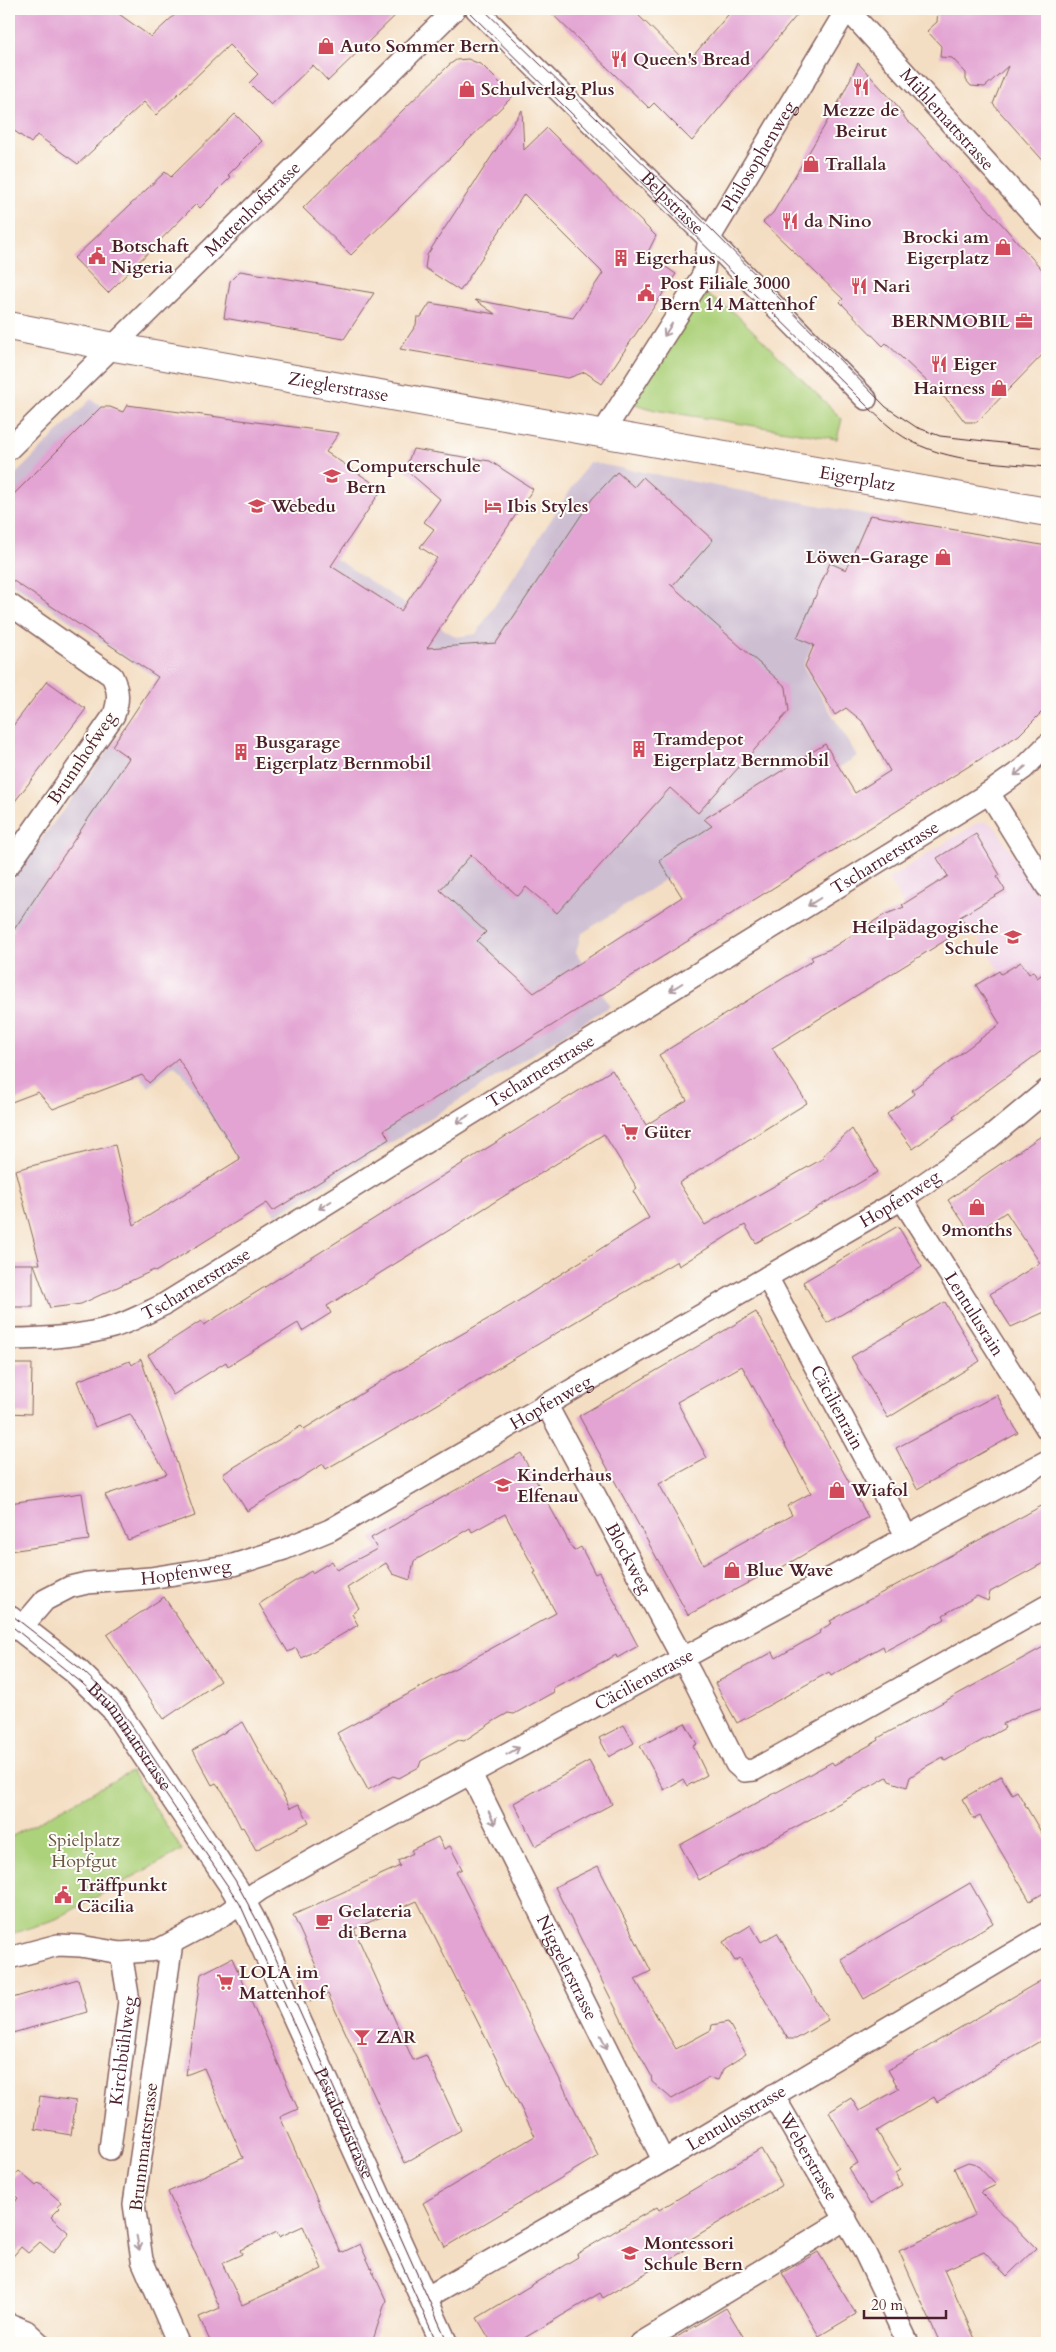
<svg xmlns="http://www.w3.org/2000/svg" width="1056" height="2352" viewBox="0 0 1056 2352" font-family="Cardo,serif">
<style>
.built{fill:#efd0e6}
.industrial{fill:#cdbed2}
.green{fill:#add27b;stroke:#7c7853}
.building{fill:#e3a4d3;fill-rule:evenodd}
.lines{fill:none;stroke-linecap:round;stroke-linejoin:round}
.minor-casing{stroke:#866260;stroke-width:24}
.tertiary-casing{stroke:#866260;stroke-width:29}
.primary-casing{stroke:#866260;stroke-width:30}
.minor{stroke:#fff;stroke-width:21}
.tertiary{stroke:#fff;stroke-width:26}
.primary{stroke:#fff;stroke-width:28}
.tram{stroke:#4a1f2b;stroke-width:1}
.oneway{stroke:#ae9aa0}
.labels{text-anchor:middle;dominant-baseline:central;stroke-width:4;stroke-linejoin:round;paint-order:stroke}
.poi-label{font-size:18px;font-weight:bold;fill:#4a1f2b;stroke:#fdfcf7;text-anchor:start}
.street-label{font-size:18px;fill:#4a1f2b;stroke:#fdfcf7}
.park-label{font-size:18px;fill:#685543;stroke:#fdfcf7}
</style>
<rect width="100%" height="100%" fill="#fdfcf7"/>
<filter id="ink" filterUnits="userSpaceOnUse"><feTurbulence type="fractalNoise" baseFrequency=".02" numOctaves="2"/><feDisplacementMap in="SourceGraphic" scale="10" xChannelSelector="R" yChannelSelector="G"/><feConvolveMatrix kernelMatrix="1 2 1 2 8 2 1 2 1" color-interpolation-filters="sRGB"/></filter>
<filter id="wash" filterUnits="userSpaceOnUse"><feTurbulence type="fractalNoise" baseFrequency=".0096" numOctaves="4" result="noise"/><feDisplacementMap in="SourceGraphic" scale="20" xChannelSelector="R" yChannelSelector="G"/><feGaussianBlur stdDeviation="1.12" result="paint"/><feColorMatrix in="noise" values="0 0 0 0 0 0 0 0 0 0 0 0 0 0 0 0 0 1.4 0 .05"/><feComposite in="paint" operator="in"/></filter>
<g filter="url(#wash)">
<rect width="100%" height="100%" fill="#f4dec3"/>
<polygon class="built" points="986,821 996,828 1047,910 1047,1045 1014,996 971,925 931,949 888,879 977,823"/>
<polygon class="industrial" points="91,399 456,637 476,634 589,462 870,515 803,666 857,756 581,934 576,952 610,1006 275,1215 184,1075 174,1065 149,1087 9,924 9,882 111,747 157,678 9,581 9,481"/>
<g class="green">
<polygon points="703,292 736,314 842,419 837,439 655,410 629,402"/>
<polygon points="131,1771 182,1850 56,1919 9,1935 9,1838"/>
</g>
<g id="blocks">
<g class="building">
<polygon points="9,9 112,9 151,37 181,9 402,9 328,81 313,65 271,105 249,83 258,74 229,45 156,115 144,102 78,164 37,135 31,143 9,127"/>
<polygon points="547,9 632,9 687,63 733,9 802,9 692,141 654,103 649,108"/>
<polygon points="938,9 1047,9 1047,165 993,104 1008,66 985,87 971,86 966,80 966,73 952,58 940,57 941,46 927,31 937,22"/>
<polygon points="468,59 482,65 513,96 351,255 303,208 449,65 456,60"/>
<polygon points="858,63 895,103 907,121 916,128 1047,275 1047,350 977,422 965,422 951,404 886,343 883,346 840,302 843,299 763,222 773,213 841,98"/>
<polygon points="522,110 524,150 547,128 656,236 647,254 676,274 602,384 585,372 568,378 400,349 416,325 417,317 421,317 430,303 495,314 475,300 573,318 603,273 524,194 460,291 425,268 427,255"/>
<polygon points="235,114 262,141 228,175 231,177 200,208 196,204 108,293 74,258 165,172 171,177"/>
<polygon points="240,271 301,281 374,293 344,339 224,318 230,281"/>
<polygon points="127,405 339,433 326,452 382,489 331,566 401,611 437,558 420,547 434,529 424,522 440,499 405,469 413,449 490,461 533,489 427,648 496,643 592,499 617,472 634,487 643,477 713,540 673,585 670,584 786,687 789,711 698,813 670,788 557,913 526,887 518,896 471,855 440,890 486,932 477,941 534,993 682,897 659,860 712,826 704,819 825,744 855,793 890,771 862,721 846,708 835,715 805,666 814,645 797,638 830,563 846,570 870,515 1047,546 1047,707 1019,735 384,1130 389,1139 273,1211 267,1203 155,1272 154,1270 81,1304 50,1308 34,1264 40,1264 15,1170 115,1145 134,1225 240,1159 178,1058 149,1083 142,1075 53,1109 38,1092 9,1103 9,937 129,758 112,746 158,677 9,578 9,499 101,407 110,407 123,412"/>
<polygon points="47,681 86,709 9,809 9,731"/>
<polygon points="976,834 1000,875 997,877 1005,890 960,917 967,927 772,1048 807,1103 679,1183 705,1225 824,1158 823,1155 852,1129 878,1172 756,1243 745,1225 679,1266 677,1261 423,1413 326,1469 323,1464 247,1511 223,1474 301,1426 304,1429 398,1371 512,1305 649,1218 633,1191 637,1188 604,1134 327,1306 331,1313 302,1331 298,1323 228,1366 226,1362 173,1395 148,1355 201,1321 204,1325 612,1070 646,1125 687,1100 659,1055 813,960 811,957 830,949 884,915 904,907 902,905 948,876 937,858"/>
<polygon points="1021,962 1029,974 1033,971 1037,978 1047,971 1047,1047 953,1116 955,1118 913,1149 887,1114 914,1094 912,1090 1000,1024 976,985 999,971 1001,974"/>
<polygon points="1047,1132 1047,1311 1011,1327 990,1294 1040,1263 1006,1212 972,1235 948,1200"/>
<polygon points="898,1226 922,1267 827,1323 803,1282"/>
<rect x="9" y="1264" width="24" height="43"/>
<polygon points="945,1302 980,1361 888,1418 851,1357"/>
<path d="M756 1312 868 1517 779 1569 759 1577 688 1615 579 1416ZM742 1366 811 1493 787 1506 792 1515 703 1564 659 1484 707 1458 677 1402Z"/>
<polygon points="141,1359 195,1516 128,1540 105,1495 167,1474 130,1414 95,1427 77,1381 130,1361 132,1365"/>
<polygon points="9,1364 32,1364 31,1414 9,1413"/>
<polygon points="997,1395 1018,1433 917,1489 896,1448"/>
<polygon points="521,1453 574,1551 581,1547 595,1574 599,1572 638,1646 617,1658 616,1655 553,1688 554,1692 514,1714 508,1713 494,1721 464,1741 459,1740 421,1761 419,1767 399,1778 393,1776 368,1790 337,1733 556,1613 534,1573 536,1572 505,1514 472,1532 470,1528 414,1561 410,1580 393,1574 386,1563 347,1588 359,1608 352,1614 358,1625 302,1658 296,1648 288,1652 259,1604 311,1571 312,1573 332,1561 337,1570 377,1549 371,1538"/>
<polygon points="82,1493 89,1540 9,1551 9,1503"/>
<polygon points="1047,1503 1047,1561 990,1592 988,1601 977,1596 943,1615 945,1619 885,1651 883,1646 831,1676 829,1672 737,1723 715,1683 773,1652 776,1658 820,1633 819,1631 832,1623 830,1621"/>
<polygon points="164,1597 220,1681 164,1719 107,1635"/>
<polygon points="1047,1645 1047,1706 1022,1714 1003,1724 1005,1728 981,1741 945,1761 943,1757 925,1767 910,1777 907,1787 889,1781 887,1777 699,1880 680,1845 832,1762 834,1765 879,1740 878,1738"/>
<polygon points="243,1722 290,1808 299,1804 309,1822 256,1850 243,1827 241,1828 223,1792 216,1783 212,1785 193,1750"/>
<polygon points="685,1723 697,1744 693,1746 707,1775 687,1786 683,1779 664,1790 640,1746"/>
<polygon points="624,1725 634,1743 609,1757 599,1738"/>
<polygon points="589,1761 612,1804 535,1846 514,1803"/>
<polygon points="1001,1776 1012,1794 1017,1791 1047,1842 1047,1891 1030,1901 980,1816 974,1819 962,1799"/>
<polygon points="438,1837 444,1849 450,1846 462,1869 456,1872 598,2156 445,2247 423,2203 535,2136 417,1901 354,1929 413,2060 426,2055 461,2130 405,2163 328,1994 310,2002 299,1977 317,1968 293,1915 400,1866 398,1861 413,1853 411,1850"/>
<polygon points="598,1866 651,1971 635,1979 676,2049 711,2030 712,2025 728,2022 746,2054 723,2069 718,2080 708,2078 672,2099 652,2082 651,2075 632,2041 555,1887"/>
<polygon points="970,1883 993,1923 864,1999 841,1959"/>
<polygon points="751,1925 761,1942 777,1933 828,2020 796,2039 788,2039 740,1958 735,1961 723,1942"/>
<path d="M232 1958 298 2109 280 2117 341 2253 360 2244 386 2300 372 2343H211L199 2317 220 2308 168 2192 243 2158 204 2068 186 2075 201 1974ZM303 2226 322 2269 242 2305 222 2263 242 2254 240 2250 277 2232 279 2237Z"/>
<polygon points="1047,1977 1047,2037 937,2102 934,2097 877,2131 900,2170 895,2173 902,2185 870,2204 848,2168 858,2163 829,2112 851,2098 859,2111 899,2089 888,2070"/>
<polygon points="78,1979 87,2012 9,2034 9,1999"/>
<polygon points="40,2096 76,2101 71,2135 35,2129"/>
<polygon points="761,2149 782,2185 681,2245 684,2251 603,2298 600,2293 516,2343 492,2343 477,2318 578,2257 577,2254 617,2230 657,2207 659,2210"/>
<polygon points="968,2162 976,2164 996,2185 981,2192 1036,2248 1007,2276 984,2252 944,2270 977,2343 940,2343 899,2251 975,2215 954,2168"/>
<polygon points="19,2171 36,2186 39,2183 61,2202 58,2206 60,2208 51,2217 69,2233 53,2253 40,2242 28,2253 21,2247 9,2261 9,2209 18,2198 9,2190 9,2182"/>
<polygon points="818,2252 856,2314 819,2336 782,2273"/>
<polygon points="726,2308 747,2343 667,2343 702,2322"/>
</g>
</g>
</g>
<g filter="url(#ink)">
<use href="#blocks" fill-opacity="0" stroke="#866260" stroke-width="1"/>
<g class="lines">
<g class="minor-casing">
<g id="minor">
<path id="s1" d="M476 9 709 239 866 399"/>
<path id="s2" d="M847 9 1047 229"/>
<path id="s3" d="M602 434 703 275 709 239 847 9"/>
<path id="s4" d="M9 449 455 9"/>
<path d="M9 604 112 676C119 691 119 700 114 715L9 865"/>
<polyline points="989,793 1047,887"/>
<path id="s5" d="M902 1199 1047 1429"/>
<path id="s6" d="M767 1277 907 1537"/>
<path id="s7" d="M9 1339C44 1339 78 1337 113 1327 130 1322 146 1313 163 1305L989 793 1023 769 1047 745"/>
<path id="s8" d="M546 1404 692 1676 736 1764 744 1771 754 1770 1047 1606"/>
<path id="s9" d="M21 1628 45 1600 70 1587 87 1583 150 1578 233 1565 284 1549 330 1530 902 1199 987 1140 1047 1090"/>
<path id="s10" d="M471 1774 663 2160"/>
<polyline points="172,1943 134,2204 142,2260 178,2343"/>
<path id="s11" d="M9 1958 58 1945 80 1946 121 1953 158 1950 226 1914 261 1889 366 1830 1047 1461"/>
<path id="s12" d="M773 2095 865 2253 908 2343"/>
<path id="s13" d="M110 2149 129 2001 121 1953"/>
<path id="s14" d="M424 2299 648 2170 1047 1933"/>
<polyline points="9,2324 26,2331 39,2343"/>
<polyline points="641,2343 846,2219"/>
</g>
</g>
<g class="tertiary-casing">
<g id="tertiary">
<path id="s15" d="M9 1619 76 1671 114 1708 235 1889 252 1920 444 2343"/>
</g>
</g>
<g class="primary-casing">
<g id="primary">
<path id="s16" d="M9 326 114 347 1047 512"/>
</g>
</g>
<use href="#minor" class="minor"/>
<use href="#tertiary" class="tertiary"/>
<use href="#primary" class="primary"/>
<g class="tram">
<path d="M466 9 858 397C870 409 882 421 895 431 938 463 996 462 1047 467"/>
<polyline points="483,9 712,230 886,407 916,427 940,436 1047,448"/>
<polyline points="9,1613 81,1669 118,1705 235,1880 268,1941 448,2343"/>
<polyline points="9,1624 82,1683 105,1705 240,1904 437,2343"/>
</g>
</g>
<defs><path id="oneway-shaft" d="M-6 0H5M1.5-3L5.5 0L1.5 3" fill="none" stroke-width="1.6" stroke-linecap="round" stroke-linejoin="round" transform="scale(1.25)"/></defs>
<g class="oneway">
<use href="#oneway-shaft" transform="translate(668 330) rotate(122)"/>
<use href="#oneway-shaft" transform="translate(1020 771) rotate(141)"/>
<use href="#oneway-shaft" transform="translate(814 902) rotate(148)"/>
<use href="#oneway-shaft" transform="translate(676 987) rotate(148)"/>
<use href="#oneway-shaft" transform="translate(463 1119) rotate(148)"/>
<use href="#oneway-shaft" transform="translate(325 1205) rotate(148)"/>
<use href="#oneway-shaft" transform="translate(513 1751) rotate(-29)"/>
<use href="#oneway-shaft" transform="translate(492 1818) rotate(64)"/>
<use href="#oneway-shaft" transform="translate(604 2042) rotate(64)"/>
<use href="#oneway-shaft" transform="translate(138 2243) rotate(79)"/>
</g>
</g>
<defs>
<g id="shop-bare" transform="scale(1.35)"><path d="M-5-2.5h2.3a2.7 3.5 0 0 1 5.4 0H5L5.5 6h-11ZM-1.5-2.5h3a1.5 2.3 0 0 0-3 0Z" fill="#d1495b" stroke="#fdfcf7" stroke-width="2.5" paint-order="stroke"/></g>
<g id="restaurant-bare" transform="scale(1.35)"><path d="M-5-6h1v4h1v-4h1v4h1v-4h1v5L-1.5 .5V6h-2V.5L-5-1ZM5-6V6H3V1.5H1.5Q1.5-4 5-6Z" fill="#d1495b" stroke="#fdfcf7" stroke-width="2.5" paint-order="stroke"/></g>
<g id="civic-bare" transform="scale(1.35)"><path d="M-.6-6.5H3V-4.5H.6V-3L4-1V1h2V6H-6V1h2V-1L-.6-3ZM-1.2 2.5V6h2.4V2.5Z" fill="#d1495b" stroke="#fdfcf7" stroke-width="2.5" paint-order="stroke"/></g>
<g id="building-bare" transform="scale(1.35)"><path d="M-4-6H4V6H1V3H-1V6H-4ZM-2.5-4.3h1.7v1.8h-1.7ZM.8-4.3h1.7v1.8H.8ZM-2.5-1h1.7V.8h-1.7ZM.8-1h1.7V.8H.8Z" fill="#d1495b" stroke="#fdfcf7" stroke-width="2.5" paint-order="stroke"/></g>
<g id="office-bare" transform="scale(1.35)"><path d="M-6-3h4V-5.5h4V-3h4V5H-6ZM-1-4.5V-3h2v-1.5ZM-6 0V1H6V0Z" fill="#d1495b" stroke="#fdfcf7" stroke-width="2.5" paint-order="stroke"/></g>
<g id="school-bare" transform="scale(1.35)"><path d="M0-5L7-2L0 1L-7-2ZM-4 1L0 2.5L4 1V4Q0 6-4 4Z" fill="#d1495b" stroke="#fdfcf7" stroke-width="2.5" paint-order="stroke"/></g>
<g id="hotel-bare" transform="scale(1.35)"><path d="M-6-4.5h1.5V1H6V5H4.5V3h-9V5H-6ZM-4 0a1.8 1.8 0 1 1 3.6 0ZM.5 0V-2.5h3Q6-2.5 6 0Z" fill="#d1495b" stroke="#fdfcf7" stroke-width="2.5" paint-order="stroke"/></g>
<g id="supermarket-bare" transform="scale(1.35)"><path d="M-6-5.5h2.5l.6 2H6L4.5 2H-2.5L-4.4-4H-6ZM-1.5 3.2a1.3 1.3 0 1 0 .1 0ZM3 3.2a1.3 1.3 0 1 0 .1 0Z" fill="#d1495b" stroke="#fdfcf7" stroke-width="2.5" paint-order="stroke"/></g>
<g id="cafe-bare" transform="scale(1.35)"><path d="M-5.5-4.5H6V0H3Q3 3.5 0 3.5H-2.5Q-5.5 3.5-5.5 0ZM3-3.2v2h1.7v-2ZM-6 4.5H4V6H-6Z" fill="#d1495b" stroke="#fdfcf7" stroke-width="2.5" paint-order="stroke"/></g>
<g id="bar-bare" transform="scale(1.35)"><path d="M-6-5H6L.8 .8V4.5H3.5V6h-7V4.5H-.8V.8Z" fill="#d1495b" stroke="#fdfcf7" stroke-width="2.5" paint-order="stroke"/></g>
</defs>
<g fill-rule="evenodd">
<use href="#shop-bare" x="326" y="46"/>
<use href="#restaurant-bare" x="619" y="59"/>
<use href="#restaurant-bare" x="861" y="87"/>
<use href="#shop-bare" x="467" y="89"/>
<use href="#shop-bare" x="811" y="164"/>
<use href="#restaurant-bare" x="790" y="221"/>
<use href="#shop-bare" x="1003" y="247"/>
<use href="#civic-bare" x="97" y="256"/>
<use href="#building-bare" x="621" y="258"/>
<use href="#restaurant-bare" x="859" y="286"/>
<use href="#civic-bare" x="646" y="293"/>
<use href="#office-bare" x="1024" y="321"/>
<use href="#restaurant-bare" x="939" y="364"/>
<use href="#shop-bare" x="999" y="388"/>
<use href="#school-bare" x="332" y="476"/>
<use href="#school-bare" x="257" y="506"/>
<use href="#hotel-bare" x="493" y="506"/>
<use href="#shop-bare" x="943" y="557"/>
<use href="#building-bare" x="639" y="749"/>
<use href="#building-bare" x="241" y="752"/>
<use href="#school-bare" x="1013" y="937"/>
<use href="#supermarket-bare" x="630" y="1132"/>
<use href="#shop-bare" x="977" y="1207"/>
<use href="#school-bare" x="503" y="1485"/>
<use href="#shop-bare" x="837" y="1490"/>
<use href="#shop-bare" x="732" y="1570"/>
<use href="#civic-bare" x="63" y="1895"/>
<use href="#cafe-bare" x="324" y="1921"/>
<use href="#supermarket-bare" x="225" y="1982"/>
<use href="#bar-bare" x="362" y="2037"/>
<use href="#school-bare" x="630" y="2253"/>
</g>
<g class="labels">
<g class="poi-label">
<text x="340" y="46">Auto Sommer Bern</text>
<text x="633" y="59">Queen's Bread</text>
<text x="481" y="89">Schulverlag Plus</text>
<text x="861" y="110" text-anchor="middle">Mezze de<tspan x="861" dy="21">Beirut</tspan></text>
<text x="825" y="164">Trallala</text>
<text x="804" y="221">da Nino</text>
<text x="989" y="237" text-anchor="end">Brocki am<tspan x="989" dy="21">Eigerplatz</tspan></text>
<text x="111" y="246">Botschaft<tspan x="111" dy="21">Nigeria</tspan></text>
<text x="635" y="258">Eigerhaus</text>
<text x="660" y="283">Post Filiale 3000<tspan x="660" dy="21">Bern 14 Mattenhof</tspan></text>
<text x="873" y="286">Nari</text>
<text x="1010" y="321" text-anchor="end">BERNMOBIL</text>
<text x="953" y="364">Eiger</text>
<text x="985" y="388" text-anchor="end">Hairness</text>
<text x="346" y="466">Computerschule<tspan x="346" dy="21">Bern</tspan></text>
<text x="271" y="506">Webedu</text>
<text x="507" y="506">Ibis Styles</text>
<text x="929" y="557" text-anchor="end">Löwen-Garage</text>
<text x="653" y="739">Tramdepot<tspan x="653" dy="21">Eigerplatz Bernmobil</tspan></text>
<text x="255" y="742">Busgarage<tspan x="255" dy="21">Eigerplatz Bernmobil</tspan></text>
<text x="999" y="927" text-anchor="end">Heilpädagogische<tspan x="999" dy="21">Schule</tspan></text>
<text x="644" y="1132">Güter</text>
<text x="977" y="1230" text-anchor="middle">9months</text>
<text x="517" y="1475">Kinderhaus<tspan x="517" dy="21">Elfenau</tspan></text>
<text x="851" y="1490">Wiafol</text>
<text x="746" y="1570">Blue Wave</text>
<text x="77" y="1885">Träffpunkt<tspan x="77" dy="21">Cäcilia</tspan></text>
<text x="338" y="1911">Gelateria<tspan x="338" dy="21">di Berna</tspan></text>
<text x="239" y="1972">LOLA im<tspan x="239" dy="21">Mattenhof</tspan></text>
<text x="376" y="2037">ZAR</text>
<text x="644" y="2243">Montessori<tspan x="644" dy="21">Schule Bern</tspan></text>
</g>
<g class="street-label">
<text stroke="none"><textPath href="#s2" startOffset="149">Mühlemattstrasse</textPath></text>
<text stroke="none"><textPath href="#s3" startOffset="321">Philosophenweg</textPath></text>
<text stroke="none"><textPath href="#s1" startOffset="276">Belpstrasse</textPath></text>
<text stroke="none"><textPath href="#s4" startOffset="342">Mattenhofstrasse</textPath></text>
<text stroke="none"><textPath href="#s16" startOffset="335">Zieglerstrasse</textPath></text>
<text stroke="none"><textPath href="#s16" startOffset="862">Eigerplatz</textPath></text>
<text transform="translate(82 758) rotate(-56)">Brunnhofweg</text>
<text stroke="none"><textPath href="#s7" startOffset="1009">Tscharnerstrasse</textPath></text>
<text stroke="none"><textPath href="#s7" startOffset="604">Tscharnerstrasse</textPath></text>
<text stroke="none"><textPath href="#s9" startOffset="992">Hopfenweg</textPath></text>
<text stroke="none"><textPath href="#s7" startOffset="199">Tscharnerstrasse</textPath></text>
<text stroke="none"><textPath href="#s5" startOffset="136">Lentulusrain</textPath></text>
<text stroke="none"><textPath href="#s9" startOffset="588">Hopfenweg</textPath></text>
<text stroke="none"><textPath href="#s6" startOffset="148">Cäcilienrain</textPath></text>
<text stroke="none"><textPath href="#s8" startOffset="175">Blockweg</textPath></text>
<text stroke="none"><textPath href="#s9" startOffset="182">Hopfenweg</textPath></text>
<text stroke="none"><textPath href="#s11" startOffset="708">Cäcilienstrasse</textPath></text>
<text stroke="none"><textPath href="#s15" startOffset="170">Brunnmattstrasse</textPath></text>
<text stroke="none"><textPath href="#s10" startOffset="216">Niggelerstrasse</textPath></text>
<text stroke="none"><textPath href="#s13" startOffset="99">Kirchbühlweg</textPath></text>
<text stroke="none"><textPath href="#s14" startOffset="361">Lentulusstrasse</textPath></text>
<text stroke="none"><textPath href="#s15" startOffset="614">Pestalozzistrasse</textPath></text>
<text transform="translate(144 2147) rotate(-83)">Brunnmattstrasse</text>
<text stroke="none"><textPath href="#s12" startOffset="71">Weberstrasse</textPath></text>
</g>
<g class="park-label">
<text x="84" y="1840">Spielplatz<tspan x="84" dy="21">Hopfgut</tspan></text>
</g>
</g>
<rect width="1056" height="2352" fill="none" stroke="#fdfcf7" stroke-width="30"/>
<path d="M864 2310v8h82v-8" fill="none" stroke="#4a1f2b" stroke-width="2.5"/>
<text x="871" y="2310" font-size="15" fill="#4a1f2b" stroke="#fdfcf7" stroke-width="4" paint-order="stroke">20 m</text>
</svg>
